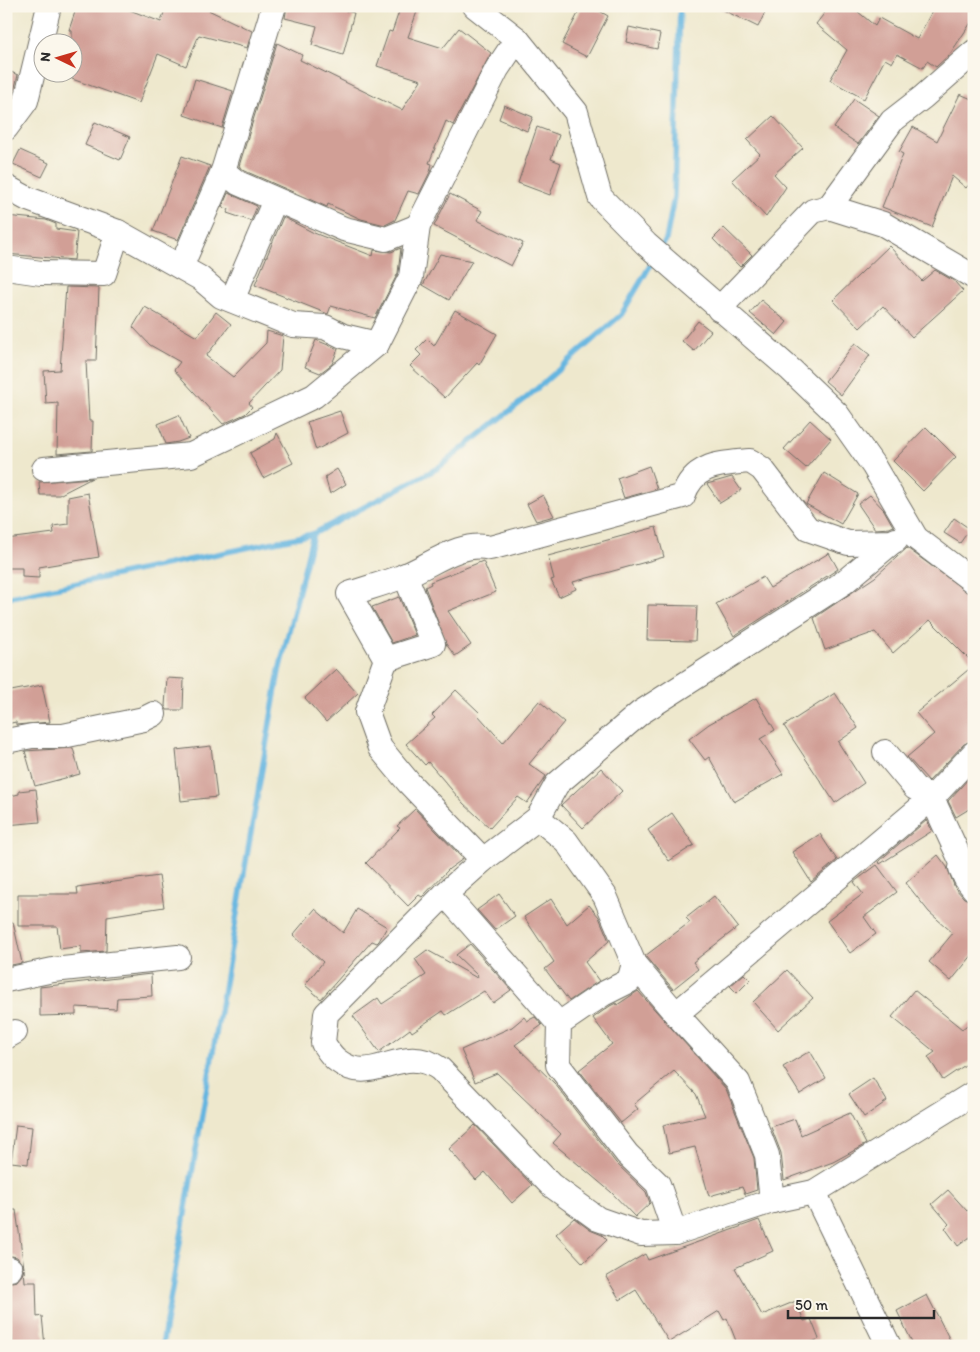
<svg xmlns="http://www.w3.org/2000/svg" width="980" height="1352" viewBox="0 0 980 1352" font-family="Itim,sans-serif">
<style>
.lines{fill:none;stroke-linecap:round;stroke-linejoin:round}
.stream{stroke:#65b5e0;stroke-width:5.5}
.building{fill:#d19f96}
.street-casing{stroke:#6f6d64;stroke-width:26}
.street{stroke:#fff;stroke-width:24}
</style>
<rect width="100%" height="100%" fill="#fbf7ec"/>
<filter id="ink" filterUnits="userSpaceOnUse"><feTurbulence type="fractalNoise" baseFrequency=".02" numOctaves="2"/><feDisplacementMap in="SourceGraphic" scale="10" xChannelSelector="R" yChannelSelector="G"/><feConvolveMatrix kernelMatrix="1 2 1 2 8 2 1 2 1" color-interpolation-filters="sRGB"/></filter>
<filter id="wash" filterUnits="userSpaceOnUse"><feTurbulence type="fractalNoise" baseFrequency=".0096" numOctaves="4" result="noise"/><feDisplacementMap in="SourceGraphic" scale="20" xChannelSelector="R" yChannelSelector="G"/><feGaussianBlur stdDeviation="1.12" result="paint"/><feColorMatrix in="noise" values="0 0 0 0 0 0 0 0 0 0 0 0 0 0 0 0 0 1.4 0 .05"/><feComposite in="paint" operator="in"/></filter>
<g filter="url(#wash)">
<rect width="100%" height="100%" fill="#eee8cd"/>
<g class="lines">
<g class="stream">
<polyline points="660,249 666,240 674,197 680,6"/>
<polyline points="6,598 313,534 438,468 525,399 621,315 654,259"/>
<polyline points="162,1346 279,671 313,534"/>
</g>
</g>
<g id="blocks">
<g class="building">
<polygon points="77,6 119,6 161,22 166,6 200,6 252,31 247,48 199,35 186,66 158,54 139,103 72,79 72,31 69,30"/>
<polygon points="287,6 329,6 354,13 343,55 312,45 317,26 285,18"/>
<polygon points="401,6 419,6 408,37 443,48 459,28 491,53 453,125 446,121 429,163 432,164 430,172 419,194 408,191 395,220 385,225 361,219 328,204 327,207 245,171 239,166 277,43 302,55 300,60 402,110 421,80 377,66 389,31 392,32"/>
<polygon points="582,6 591,6 608,16 587,57 562,44"/>
<polygon points="715,6 768,6 758,27"/>
<polygon points="830,6 851,6 875,26 879,18 917,39 935,6 974,6 974,18 950,54 936,67 927,61 923,68 897,54 892,63 885,59 864,99 830,80 847,50 816,24"/>
<polygon points="629,27 660,34 657,49 626,42"/>
<polygon points="6,70 18,75 13,95 6,105"/>
<polygon points="195,79 233,91 222,128 184,115"/>
<polygon points="960,94 974,100 974,179 966,188 952,176 932,227 882,207 903,154 899,152 913,127 937,141"/>
<polygon points="854,99 879,116 858,144 834,128"/>
<polygon points="504,105 533,117 527,131 499,119"/>
<polygon points="773,116 803,148 774,174 786,187 766,217 732,180 760,154 747,140"/>
<polygon points="95,122 130,137 120,160 85,145"/>
<polygon points="537,127 559,135 551,159 561,163 550,195 518,183"/>
<polygon points="20,150 49,163 42,177 13,164"/>
<polygon points="182,156 210,166 178,240 153,231"/>
<polygon points="228,193 257,206 251,221 227,213 229,209 222,207"/>
<polygon points="450,194 482,211 477,220 523,243 511,266 434,226"/>
<polygon points="6,216 46,220 56,224 56,229 77,232 74,260 6,254"/>
<polygon points="283,217 314,233 373,256 374,250 391,252 401,248 398,273 375,318 331,306 328,314 255,285"/>
<polygon points="724,228 752,255 740,267 713,239"/>
<polygon points="889,246 922,281 935,270 954,281 963,291 912,337 883,306 860,328 833,300"/>
<polygon points="440,254 472,261 449,300 423,285"/>
<polygon points="66,287 99,288 96,361 86,361 89,421 93,421 92,451 57,454 58,403 46,404 44,371 60,370"/>
<polygon points="761,300 787,322 776,335 750,313"/>
<polygon points="145,307 197,337 216,312 231,324 206,356 233,377 266,343 267,331 283,336 280,370 249,403 252,407 245,414 223,424 174,370 180,362 150,345 133,327"/>
<polygon points="455,310 497,334 479,365 477,363 445,398 410,366 421,355 416,350 427,339 434,346"/>
<polygon points="698,321 711,331 694,351 682,341"/>
<polygon points="316,340 338,349 332,364 320,373 305,367"/>
<polygon points="855,343 870,355 841,395 825,381"/>
<polygon points="340,411 348,433 316,450 307,422"/>
<polygon points="179,415 189,438 178,442 166,444 158,424"/>
<polygon points="810,420 831,439 806,468 784,449"/>
<polygon points="926,427 956,457 923,491 893,461"/>
<polygon points="277,433 293,463 263,478 250,453 275,439"/>
<polygon points="649,466 657,489 624,498 617,478"/>
<polygon points="337,469 346,484 330,494 325,477"/>
<polygon points="824,473 858,494 841,524 806,504"/>
<polygon points="732,477 741,490 720,503 707,484"/>
<polygon points="92,478 59,495 40,495 39,482"/>
<polygon points="88,493 99,557 39,567 39,578 22,577 22,568 6,568 6,539 54,533 53,526 68,524 68,497"/>
<polygon points="543,495 554,516 536,521 527,504"/>
<polygon points="870,495 884,510 893,526 890,528 875,529 858,504"/>
<polygon points="954,518 970,529 960,543 944,533"/>
<polygon points="656,527 664,557 573,582 576,589 559,597 551,580 554,579 548,556"/>
<polygon points="907,548 974,597 974,664 930,620 893,653 875,632 825,650 814,618 875,577"/>
<polygon points="829,553 838,569 734,636 716,604 763,577 770,588"/>
<polygon points="483,561 496,592 448,611 471,645 455,656 446,644 425,587 431,584 430,582"/>
<polygon points="399,597 415,635 392,643 372,607"/>
<polygon points="648,605 697,606 695,641 647,640"/>
<polygon points="974,665 974,740 964,744 929,781 907,757 934,734 916,713"/>
<polygon points="336,669 358,693 326,722 305,698"/>
<polygon points="167,678 184,679 183,710 167,710 165,706"/>
<polygon points="42,685 50,722 16,725 16,722 6,724 6,692"/>
<polygon points="456,690 480,713 478,715 503,743 539,701 564,722 529,764 546,776 527,803 518,797 490,828 463,803 428,762 425,765 406,744 435,718 432,715"/>
<polygon points="835,693 858,728 838,742 864,783 835,803 784,726"/>
<polygon points="756,698 775,730 760,739 783,774 734,802 709,757 705,760 689,739 709,724"/>
<polygon points="211,746 217,797 181,801 176,750"/>
<polygon points="73,748 80,774 35,786 25,751"/>
<polygon points="601,768 622,791 583,828 561,805"/>
<polygon points="970,777 974,782 974,806 956,817 948,801"/>
<polygon points="36,789 40,822 6,825 6,797 19,794 19,791"/>
<polygon points="415,809 463,859 449,869 422,897 419,895 408,906 366,863 400,828 397,826"/>
<polygon points="672,813 694,845 669,861 648,830"/>
<polygon points="927,820 932,831 880,864 879,861"/>
<polygon points="820,834 837,860 811,882 792,852"/>
<polygon points="938,855 947,867 955,888 964,898 974,902 974,953 951,981 929,962 953,933 929,912 906,883"/>
<polygon points="877,865 897,892 864,917 876,934 850,953 827,921 863,894 854,882"/>
<polygon points="159,876 164,907 107,916 106,951 81,953 81,946 60,949 57,926 18,926 18,894 78,894 77,887"/>
<polygon points="499,894 515,916 495,930 477,910"/>
<polygon points="714,896 738,927 693,962 698,969 673,989 645,956 690,922 686,918"/>
<polygon points="551,899 567,924 589,905 599,917 609,941 585,962 599,981 569,1001 545,969 554,962 524,917"/>
<polygon points="315,909 343,933 357,909 387,927 379,941 377,943 372,941 321,999 305,985 323,962 293,935"/>
<polygon points="13,922 22,963 6,966 6,923"/>
<polygon points="470,944 511,990 493,1003 484,991 446,1015 443,1011 412,1032 410,1029 379,1052 353,1016 378,998 382,1004 426,975 415,959 427,950 477,978 478,976 456,955"/>
<polygon points="787,970 813,998 778,1030 753,1002"/>
<polygon points="151,974 152,996 117,998 116,1009 76,1007 76,1015 40,1016 40,987"/>
<polygon points="744,974 750,980 737,993 730,986"/>
<polygon points="914,990 962,1029 974,1020 974,1059 943,1080 928,1057 935,1052 892,1017"/>
<polygon points="638,991 726,1089 754,1158 757,1190 745,1194 742,1187 709,1196 695,1147 669,1153 663,1125 705,1116 696,1094 674,1071 634,1104 638,1109 621,1123 579,1070 612,1044 593,1018 610,1006 616,1003 617,1005"/>
<polygon points="524,1017 527,1021 535,1017 542,1025 515,1045 555,1084 616,1163 646,1192 650,1203 635,1217 611,1192 553,1143 561,1134 497,1073 475,1082 461,1050 512,1027"/>
<polygon points="810,1051 826,1078 800,1094 783,1067"/>
<polygon points="873,1078 887,1101 864,1117 849,1094"/>
<polygon points="850,1113 866,1144 833,1162 784,1180 781,1153 771,1127 795,1119 801,1135"/>
<polygon points="16,1125 32,1127 28,1164 11,1162"/>
<polygon points="475,1125 532,1185 512,1203 485,1172 476,1180 449,1149"/>
<polygon points="948,1190 967,1211 974,1206 974,1234 958,1246 945,1228 949,1224 932,1204"/>
<polygon points="6,1210 16,1210 24,1268 17,1257 6,1255"/>
<polygon points="574,1218 590,1230 602,1235 607,1240 583,1263 556,1234"/>
<polygon points="759,1220 773,1251 735,1268 762,1315 796,1301 804,1321 811,1319 819,1339 803,1346 738,1346 727,1318 724,1320 719,1311 669,1342 636,1290 620,1300 606,1277 645,1254 648,1260"/>
<polygon points="24,1269 25,1282 36,1282 37,1317 42,1316 45,1346 13,1346 9,1314 6,1314 6,1283 17,1281 22,1275"/>
<polygon points="927,1295 953,1346 914,1346 897,1311"/>
</g>
</g>
</g>
<g filter="url(#ink)">
<use href="#blocks" fill-opacity="0" stroke="#6f6d64" stroke-width="1"/>
<g class="lines">
<g class="street-casing">
<g id="street">
<polyline points="475,6 517,39 576,112 600,197 646,244 791,370 837,414 873,465 916,538 974,582"/>
<polyline points="6,128 26,101 49,6"/>
<polyline points="223,171 238,183 344,229 386,239 418,226"/>
<polyline points="6,187 28,199 118,232 200,278 221,296 293,325 325,327 343,336 377,344"/>
<polyline points="829,207 892,121 923,97 974,52"/>
<polyline points="181,267 223,171 274,6"/>
<polyline points="6,268 41,273 104,274 118,232"/>
<polyline points="232,300 275,200"/>
<polyline points="719,309 813,211 829,207 883,224 974,277"/>
<polyline points="44,469 191,455 314,396 377,344 411,277 418,226 497,69 517,39"/>
<path d="M892 542 843 583 640 713 557 784 538 818 483 860 445 894 326 1014 323 1043C327 1049 332 1057 338 1061 373 1088 401 1041 440 1069L551 1185 598 1219 641 1234 675 1233 772 1201 814 1192 974 1093"/>
<polyline points="405,575 433,644 386,659 367,712 380,748 409,783 483,860"/>
<path d="M386 659 349 594C367 588 386 583 404 576 430 566 461 540 490 548L683 496C694 463 721 464 750 461L762 469 808 529 848 543 892 542 896 540"/>
<polyline points="6,741 32,736 63,736 144,719 154,714"/>
<polyline points="885,752 915,788 932,798 963,865 961,868 966,879 974,889"/>
<polyline points="538,818 566,841 605,896 634,964"/>
<polyline points="445,894 559,1024"/>
<polyline points="6,980 53,970 178,957"/>
<polyline points="676,1014 932,798 974,753"/>
<polyline points="6,1037 15,1032"/>
<polyline points="814,1192 889,1346"/>
<polyline points="675,1233 658,1184 627,1154 558,1065 559,1024 603,994 629,981 634,964 676,1014 738,1082 767,1155 772,1201"/>
<polyline points="6,1269 10,1269"/>
</g>
</g>
<use href="#street" class="street"/>
</g>
</g>
<rect width="980" height="1352" fill="none" stroke="#fbf7ec" stroke-width="25"/>
<g transform="translate(58 58) rotate(275)"><circle r="24" fill="#fbf7ec" stroke="#a8a59f"/>
<path d="M0-4L9 19L0 12L-9 19Z" fill="#c8321e"/>
<text y="-8" font-size="14" font-weight="bold" text-anchor="middle" fill="#2b2b2b">N</text>
</g>
<path d="M788 1310v8h146v-8" fill="none" stroke="#2b2b2b" stroke-width="2.5"/>
<text x="795" y="1310" font-size="15" fill="#2b2b2b" stroke="#fbf7ec" stroke-width="4" paint-order="stroke">50 m</text>
</svg>
